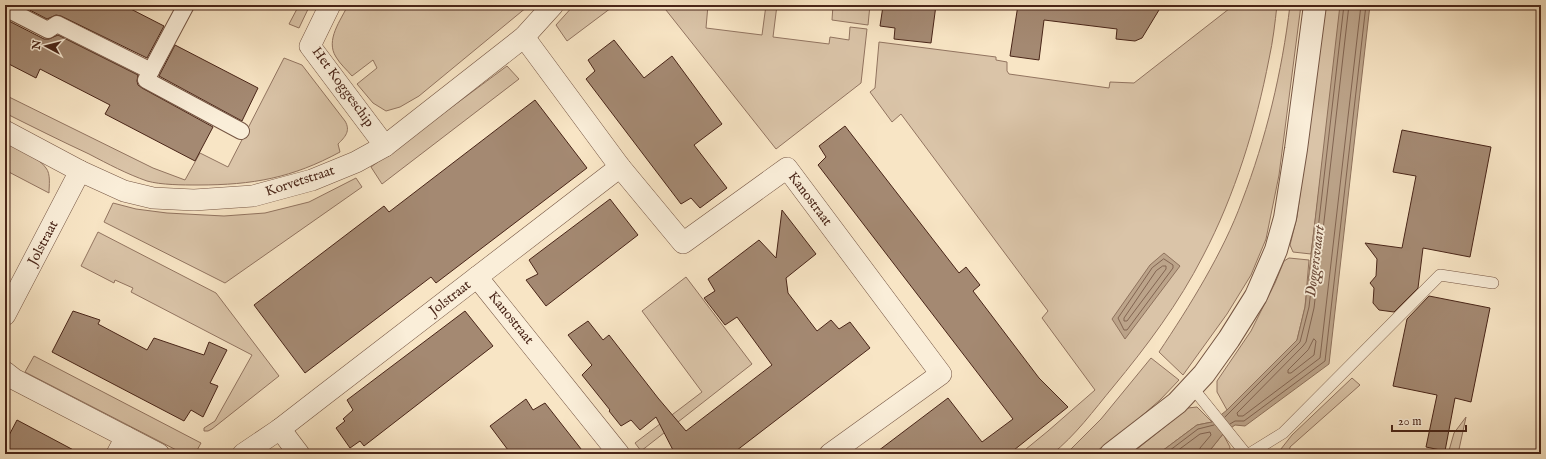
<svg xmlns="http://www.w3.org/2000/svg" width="1546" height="459" viewBox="0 0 1546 459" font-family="'IM FELL English',serif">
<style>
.green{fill:#dac4a8;stroke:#927460}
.water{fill:#bca48a;stroke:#8e715c}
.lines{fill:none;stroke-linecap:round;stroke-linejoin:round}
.shore{stroke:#826451;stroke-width:1}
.building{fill:#a48972;stroke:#492518}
.service-casing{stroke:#755543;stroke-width:12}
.pedestrian-casing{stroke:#755543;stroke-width:18}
.minor-casing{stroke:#755543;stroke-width:22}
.tertiary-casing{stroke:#755543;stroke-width:24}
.service{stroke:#faeed9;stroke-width:11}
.pedestrian{stroke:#faeed9;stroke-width:16}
.minor{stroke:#faeed9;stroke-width:21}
.tertiary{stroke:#faeed9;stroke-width:22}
.labels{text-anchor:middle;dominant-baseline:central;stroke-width:3.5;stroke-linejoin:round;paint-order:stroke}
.street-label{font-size:14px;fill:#492518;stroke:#faeed9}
.water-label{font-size:15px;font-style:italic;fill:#6c4b3a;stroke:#faeed9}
</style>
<rect width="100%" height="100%" fill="#f8e5c5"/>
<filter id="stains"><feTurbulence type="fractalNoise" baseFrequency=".005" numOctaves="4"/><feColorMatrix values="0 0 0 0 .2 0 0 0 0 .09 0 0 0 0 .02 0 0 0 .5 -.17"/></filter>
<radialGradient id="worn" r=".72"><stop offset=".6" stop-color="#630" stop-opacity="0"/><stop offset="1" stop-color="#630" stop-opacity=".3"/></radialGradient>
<g class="green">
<polygon points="294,5 310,5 299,28 289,24 298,7"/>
<path d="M348 5H526L527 7 419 96 400 107 386 111 373 103 357 84 377 68 373 60 352 76C347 70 340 64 336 57 325 40 341 20 348 5Z"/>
<polygon points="574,5 615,5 567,41 556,25"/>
<polygon points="662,5 708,5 706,28 762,35 766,5 777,5 773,37 829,44 830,37 849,40 850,27 867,29 861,83 776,149"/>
<polygon points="833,5 870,5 868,25 832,20"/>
<path d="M1234 5H1277C1275 23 1273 41 1269 59 1256 126 1235 195 1203 256 1179 303 1147 346 1113 387 1094 410 1075 436 1052 454H1020L1048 431 1095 390 1042 318 1048 311 901 114 892 122 870 92 875 88 879 42 996 57V60L1007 62V71L1009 74 1109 88 1110 82 1134 83Z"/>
<path d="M1290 5H1301L1279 175 1266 239 1251 275 1227 314 1183 375 1159 352C1189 307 1223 253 1242 201 1266 139 1282 72 1290 5Z"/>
<polygon points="1325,5 1342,5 1311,254 1293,252 1290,245 1297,217"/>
<path d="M284 58 302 65 345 121C351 131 345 137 338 144L340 152C292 178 253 185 198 185 183 185 161 185 147 181 127 174 108 164 89 154 61 141 33 127 5 113V95L153 168 185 180 200 153 228 167Z"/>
<polygon points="507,66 519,79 382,184 371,167"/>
<path d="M5 143C15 148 40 158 46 168 51 174 49 186 49 193L5 170Z"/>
<polygon points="356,178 362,187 225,283 104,222 113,203 136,209 167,213 224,216 265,213 309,202"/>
<polygon points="98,232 216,293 279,376 212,429 208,431 204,431 204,428 215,421 252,355 131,292 133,288 115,280 114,283 81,266"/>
<polygon points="1289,258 1309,260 1305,307 1297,340 1227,410 1217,392 1217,381 1251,331 1275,283 1284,261"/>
<polygon points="686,277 752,364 641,451 635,443 702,392 642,311"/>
<polygon points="34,356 201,443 195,454 184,454 25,372"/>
<polygon points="1151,358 1179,380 1160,400 1130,426 1093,454 1066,454 1101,419"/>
<polygon points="1352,378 1360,385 1290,447 1289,454 1277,454 1292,435"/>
<polygon points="1197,407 1212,422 1197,425 1158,454 1131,454 1188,408"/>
<polygon points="1466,417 1458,454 1448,454 1454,433"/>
<polygon points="1223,434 1230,447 1229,454 1207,454"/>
</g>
<g class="water">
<polygon points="1340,5 1370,5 1329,364 1245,426 1235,425 1223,434 1207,454 1158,454 1197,425 1212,422 1227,410 1297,340 1305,307"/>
<polygon points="1164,253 1180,266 1125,339 1112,319 1150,265"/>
</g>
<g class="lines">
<g class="shore">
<polyline points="1349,5 1314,308 1306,342 1303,346 1237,413 1238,416 1243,416 1320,358 1361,5"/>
<polygon points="1164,259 1173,265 1173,268 1127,330 1124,330 1118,318 1152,268"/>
<polygon points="1163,266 1166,266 1166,269 1127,321 1124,321 1124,318 1156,271"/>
<polygon points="1314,339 1316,341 1314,355 1291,373 1288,373 1288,370 1308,350"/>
<polyline points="1225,417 1300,342 1309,307 1344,5"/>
<polyline points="1230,424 1235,421 1244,421 1325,361 1366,5"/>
<polyline points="1165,454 1198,429 1214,425"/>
<polyline points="1173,454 1200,434 1210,432 1211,435 1200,448 1199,454"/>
</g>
</g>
<g class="building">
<polygon points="20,5 123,5 164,26 147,58 61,16 56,15 47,19"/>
<polygon points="898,5 936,5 931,43 894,39 895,28 880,26 883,6 897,8"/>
<polygon points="1018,5 1162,5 1142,38 1135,41 1116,39 1117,29 1044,20 1039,60 1010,56"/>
<polygon points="5,19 44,39 49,39 58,35 138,75 137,81 138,85 142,88 213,127 195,161 105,114 110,105 40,69 36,78 5,62"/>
<polygon points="614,40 644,78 672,56 722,124 694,145 727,188 700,208 691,198 681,204 586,79 595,71 588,60"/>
<polygon points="175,45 258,88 242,121 159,76"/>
<polygon points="535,100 587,168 436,283 431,277 305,373 254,305 384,206 389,212"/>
<polygon points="845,126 959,273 966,267 980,285 973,291 1039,378 1068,407 1009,454 874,454 948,398 982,442 1013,419 818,165 826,157 819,146"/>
<polygon points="1402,130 1491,147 1470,257 1423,248 1418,288 1394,312 1379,310 1373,303 1374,288 1370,283 1376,276 1377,259 1365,243 1402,248 1416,176 1393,172"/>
<polygon points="610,199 638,235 546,306 526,280 538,274 529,260"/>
<polygon points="782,210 816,254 786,278 788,293 817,331 831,320 839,329 850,322 870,348 732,454 675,454 656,417 640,430 631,420 621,426 609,411 610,410 582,375 592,365 568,335 588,321 603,340 609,335 658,398 686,431 772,365 737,317 725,325 704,298 715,291 708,279 759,240 776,258"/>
<polygon points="1429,296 1490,308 1471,402 1455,398 1445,451 1426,447 1437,395 1393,386 1407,319"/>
<polygon points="73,311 100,320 98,324 147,350 154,338 204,355 209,342 227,350 210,383 218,386 203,417 191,410 184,421 52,352"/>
<polygon points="465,311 493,346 364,446 360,441 350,448 336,428 345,421 343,419 353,410 347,400"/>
<polygon points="526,399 533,410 545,403 585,454 511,454 490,426"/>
<polygon points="17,420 81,454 5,454 5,443"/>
</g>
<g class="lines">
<g class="service-casing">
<g id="service">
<polyline points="1192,387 1246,454"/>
<polyline points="1249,454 1283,433 1440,275 1493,283"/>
</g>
</g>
<g class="pedestrian-casing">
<g id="pedestrian">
<polyline points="186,5 146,80 241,131"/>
<polyline points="5,8 48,30 57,24 151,71"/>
</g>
</g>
<g class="minor-casing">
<g id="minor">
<polyline points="330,5 310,46 385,146"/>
<polyline points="524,37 620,167 683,243 787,168 941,374 830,454"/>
<polyline points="5,131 80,171 124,191 153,198 194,200 253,196 312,180 356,162 385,146 524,37 553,5"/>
<polyline points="477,277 619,454"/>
<polyline points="5,315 80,171"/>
<polyline points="5,372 14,379 159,454"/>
<polyline points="280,429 299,454"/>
<polyline points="117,454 126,437"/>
<polyline points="243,454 280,429 320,398 620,167"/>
</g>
</g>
<g class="tertiary-casing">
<polyline id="tertiary" points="1111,454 1177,403 1204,374 1229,339 1256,296 1276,250 1285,218 1296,149 1315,5"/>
</g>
<use href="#service" class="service"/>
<use href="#pedestrian" class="pedestrian"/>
<use href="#minor" class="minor"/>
<use href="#tertiary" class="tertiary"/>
</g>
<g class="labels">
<g class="street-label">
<text transform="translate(343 87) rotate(54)">Het Koggeschip</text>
<text transform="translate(300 181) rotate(-18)">Korvetstraat</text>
<text transform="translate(810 199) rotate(53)">Kanostraat</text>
<text transform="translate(43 243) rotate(-62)">Jolstraat</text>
<text transform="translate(450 298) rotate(-38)">Jolstraat</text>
<text transform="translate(511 318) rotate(51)">Kanostraat</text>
</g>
<g class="water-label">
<text transform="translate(1315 261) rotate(-83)">Doggersvaart</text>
</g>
</g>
<rect width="1546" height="459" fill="none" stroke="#f8e5c5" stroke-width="20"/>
<rect x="6" y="6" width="1534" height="447" fill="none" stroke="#492518" stroke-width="2"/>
<rect x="10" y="10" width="1526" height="439" fill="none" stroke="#492518"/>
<g transform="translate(46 46) rotate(277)" stroke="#faeed9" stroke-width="3" paint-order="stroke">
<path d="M0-3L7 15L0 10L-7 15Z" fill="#492518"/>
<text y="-6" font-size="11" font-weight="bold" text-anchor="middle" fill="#492518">N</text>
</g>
<path d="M1392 425v6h74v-6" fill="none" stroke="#492518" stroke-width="2"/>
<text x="1398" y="425" font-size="12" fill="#492518" stroke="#faeed9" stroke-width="3" paint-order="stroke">20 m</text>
<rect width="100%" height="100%" filter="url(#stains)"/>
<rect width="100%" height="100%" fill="url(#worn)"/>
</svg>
